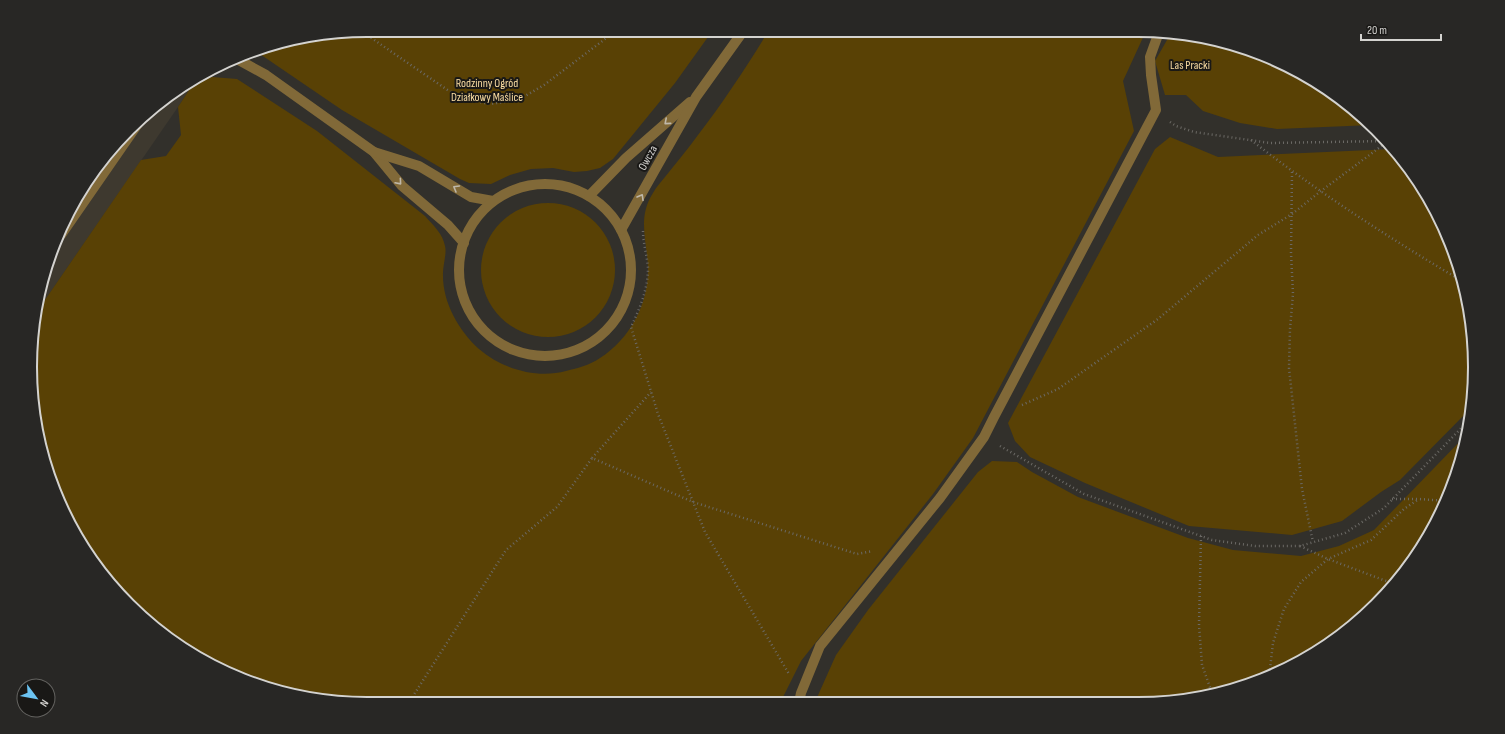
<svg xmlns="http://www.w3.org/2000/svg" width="1505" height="734" viewBox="0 0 1505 734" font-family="'Sofia Sans Condensed',sans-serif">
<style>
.built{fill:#3e392f}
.green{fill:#594105}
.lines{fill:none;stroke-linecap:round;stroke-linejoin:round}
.path{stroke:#6b6965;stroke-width:2.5;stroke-dasharray:1 3;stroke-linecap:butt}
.minor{stroke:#816938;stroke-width:10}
.oneway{stroke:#bfb8aa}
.labels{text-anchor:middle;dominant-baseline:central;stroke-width:4;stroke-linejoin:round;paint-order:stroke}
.park-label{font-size:12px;fill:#f9dca2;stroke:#191816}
.street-label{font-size:12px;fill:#d4d3d0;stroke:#191816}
.rim{fill:none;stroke:#d4d3d0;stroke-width:2}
</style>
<rect width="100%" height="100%" fill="#32302b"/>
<polygon class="built" points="192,83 193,84 178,107 36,313 37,301 75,198 113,145 162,100"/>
<g class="green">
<polygon points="367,30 713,30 675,83 613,159 600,168 587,171 574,172 553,168 531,169 510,175 491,184 469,183 460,179 342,110 254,50 258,48"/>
<path d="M769 30 1146 31 1123 81 1134 131 973 438 933 494 801 661 780 703 367 704 301 697 238 678 180 647 129 605 65 516 33 411 36 313 141 160 166 156 181 135 178 107 193 84 212 77 237 79 317 131 425 216C433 225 443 234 445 246 447 253 443 265 443 273 442 301 458 330 479 349 502 369 537 379 566 371 578 368 590 365 600 358 630 339 649 303 648 267 647 241 637 218 653 193 656 187 661 182 665 177 676 163 688 149 698 135 724 101 747 66 769 30Z"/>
<polygon points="1171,33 1204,37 1267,56 1325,87 1372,125 1277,129 1240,123 1203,111 1186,95 1165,95 1155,61"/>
<polygon points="1170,137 1218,157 1393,149 1418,180 1449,238 1469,301 1475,367 1471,408 1400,480 1381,492 1342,521 1292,535 1189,526 1085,483 1030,457 1015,441 1008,423 1155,149"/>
<circle cx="548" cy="270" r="67"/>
<polygon points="1468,433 1449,496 1405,572 1343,634 1267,678 1182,701 815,702 836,655 868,610 978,472 992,461 1017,462 1032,472 1078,497 1188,538 1233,550 1301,556 1339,546 1374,530"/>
</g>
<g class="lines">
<g class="path">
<polyline points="361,31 449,91 469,100 490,104 518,100 544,85 617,30"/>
<polyline points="1170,122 1176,126 1194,132 1270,143 1386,141"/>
<path d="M1251 140C1318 192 1389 238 1462 281"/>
<polyline points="1292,172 1291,253 1293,294 1290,329 1289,368 1302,489 1313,542"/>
<path d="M643 231C643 243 647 255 648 268 648 289 640 308 631 327L658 414 705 532 789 674"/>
<polyline points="1022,405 1058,389 1158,319 1258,235 1292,214 1321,191 1387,142"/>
<polyline points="1000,446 1084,494 1212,540 1255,546 1300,546 1345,533 1384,508 1470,419"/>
<polyline points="592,458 651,392"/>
<polyline points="1392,499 1419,499 1447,501"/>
<polyline points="1201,536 1199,625 1202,665 1212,693"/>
<polyline points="1300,546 1328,559 1394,584"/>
<polyline points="1269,677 1273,643 1284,609 1301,582 1328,559 1371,540 1404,509 1419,499"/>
<polyline points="408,704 506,550 557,507 592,458 693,502 857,554 873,551"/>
</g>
<g class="minor">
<polyline points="237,59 266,75 374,152 402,186 448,225 464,243"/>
<polyline points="374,152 419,166 471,197 493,201"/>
<circle cx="545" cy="270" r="86"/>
<polyline points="589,196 626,158 690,102"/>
<polyline points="621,230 696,97 744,30"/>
<polyline points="61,235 142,118"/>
<polyline points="799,702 801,693 820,646 940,498 984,437 994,417 1156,110 1151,75 1150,57 1159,32"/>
</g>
</g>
<defs><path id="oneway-chevron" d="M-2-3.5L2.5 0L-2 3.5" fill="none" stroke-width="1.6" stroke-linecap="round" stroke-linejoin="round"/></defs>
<g class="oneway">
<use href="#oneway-chevron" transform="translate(667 122) rotate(139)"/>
<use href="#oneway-chevron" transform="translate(399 182) rotate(49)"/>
<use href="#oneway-chevron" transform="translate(456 188) rotate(-150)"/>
<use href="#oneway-chevron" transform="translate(641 197) rotate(-60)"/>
</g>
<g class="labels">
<g class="park-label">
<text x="1190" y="65">Las Pracki</text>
<text x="487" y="83">Rodzinny Ogród<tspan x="487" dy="14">Działkowy Maślice</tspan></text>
</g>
<g class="street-label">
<text transform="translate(648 158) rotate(-61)">Owcza</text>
</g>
</g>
<path d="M0 0H1505V734H0ZM367 37H1138A330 330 0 0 1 1468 367V367A330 330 0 0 1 1138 697H367A330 330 0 0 1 37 367V367A330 330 0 0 1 367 37Z" fill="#282725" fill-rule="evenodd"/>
<path class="rim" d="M367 37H1138A330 330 0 0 1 1468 367V367A330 330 0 0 1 1138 697H367A330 330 0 0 1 37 367V367A330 330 0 0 1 367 37Z"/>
<g transform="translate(36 698) rotate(122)"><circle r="19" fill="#191816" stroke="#646360"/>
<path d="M0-3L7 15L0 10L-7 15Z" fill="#6bc3f2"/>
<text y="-6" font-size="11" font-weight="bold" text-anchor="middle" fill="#d4d3d0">N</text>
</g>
<path d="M1361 34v6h80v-6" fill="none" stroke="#d4d3d0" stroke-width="2"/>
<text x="1367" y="34" font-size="12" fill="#d4d3d0" stroke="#191816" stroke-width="3" paint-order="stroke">20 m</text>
</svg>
